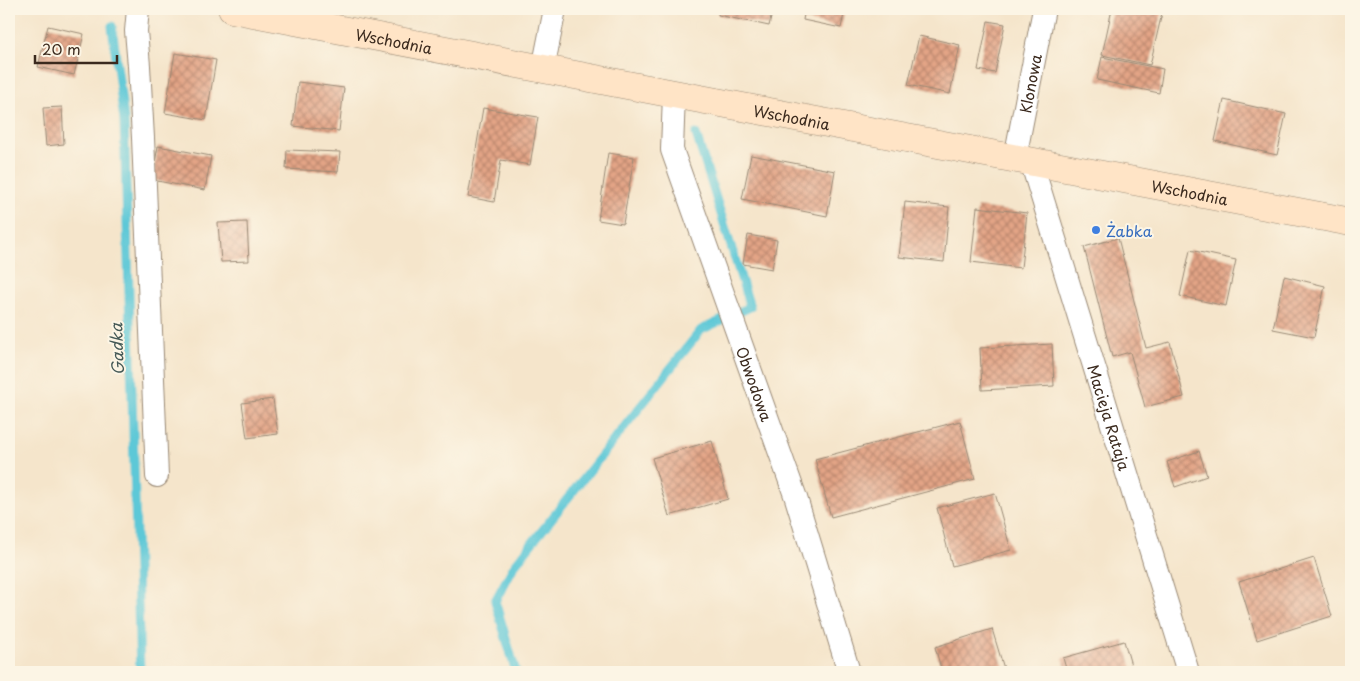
<svg xmlns="http://www.w3.org/2000/svg" width="1360" height="681" viewBox="0 0 1360 681" font-family="'Playpen Sans',sans-serif">
<style>
.lines{fill:none;stroke-linecap:round;stroke-linejoin:round}
.stream{stroke:#5dc8d7;stroke-width:9}
.building{fill:url(#building-cross-hatch)}
.street-casing{stroke:#988874;stroke-width:24}
.secondary-casing{stroke:#988874;stroke-width:29}
.street{stroke:#fff;stroke-width:22}
.secondary{stroke:#ffe4c6;stroke-width:28}
.shop-dot{fill:#3f7fe0;stroke:#fcf5e5;stroke-width:2}
.labels{text-anchor:middle;dominant-baseline:central;stroke-width:4;stroke-linejoin:round;paint-order:stroke}
.street-label{font-size:15px;fill:#3b2a1e;stroke:#fcf5e5}
.shop-label{font-size:15px;fill:#366cbe;stroke:#fcf5e5;text-anchor:start}
.water-label{font-size:16px;font-style:italic;fill:#455956;stroke:#fcf5e5}
</style>
<defs>
<pattern id="building-cross-hatch" width="8" height="8" patternUnits="userSpaceOnUse" patternTransform="scale(1.25)"><rect width="8" height="8" fill="#e3a486"/><path d="M0 0l8 8M0 8l8-8" fill="none" stroke="#b9866d"/></pattern>
</defs>
<rect width="100%" height="100%" fill="#fcf5e5"/>
<filter id="ink" filterUnits="userSpaceOnUse"><feTurbulence type="fractalNoise" baseFrequency=".02" numOctaves="2"/><feDisplacementMap in="SourceGraphic" scale="10" xChannelSelector="R" yChannelSelector="G"/><feConvolveMatrix kernelMatrix="1 2 1 2 8 2 1 2 1" color-interpolation-filters="sRGB"/></filter>
<filter id="wash" filterUnits="userSpaceOnUse"><feTurbulence type="fractalNoise" baseFrequency=".0096" numOctaves="4" result="noise"/><feDisplacementMap in="SourceGraphic" scale="20" xChannelSelector="R" yChannelSelector="G"/><feGaussianBlur stdDeviation="1.12" result="paint"/><feColorMatrix in="noise" values="0 0 0 0 0 0 0 0 0 0 0 0 0 0 0 0 0 1.4 0 .05"/><feComposite in="paint" operator="in"/></filter>
<g filter="url(#wash)">
<rect width="100%" height="100%" fill="#f5e5cb"/>
<g class="lines">
<g class="stream">
<polyline points="112,26 124,120 140,672"/>
<polyline points="516,672 495,601 514,566 701,330 750,307 696,134"/>
</g>
</g>
<g id="blocks">
<g class="building">
<polygon points="719,9 773,9 769,26 718,15"/>
<polygon points="805,9 845,9 841,28 803,20"/>
<polygon points="1112,9 1144,9 1162,13 1150,65 1102,55"/>
<polygon points="988,21 1005,24 995,73 978,70"/>
<polygon points="48,26 84,34 74,75 38,67"/>
<polygon points="919,36 960,45 950,94 908,85"/>
<polygon points="175,53 216,60 206,120 165,113"/>
<polygon points="1102,57 1163,69 1159,93 1097,80"/>
<polygon points="298,82 344,88 339,131 293,126"/>
<polygon points="1224,100 1286,114 1277,155 1215,141"/>
<polygon points="62,107 64,144 46,146 43,108"/>
<polygon points="483,108 538,117 530,165 501,160 494,202 468,197"/>
<polygon points="158,146 211,156 205,190 152,180"/>
<polygon points="287,150 340,152 338,172 286,169"/>
<polygon points="608,153 634,157 623,224 598,220"/>
<polygon points="751,155 835,171 827,216 742,199"/>
<polygon points="905,202 949,207 944,262 899,257"/>
<polygon points="977,207 1027,213 1021,268 971,262"/>
<polygon points="247,222 249,261 221,262 218,223"/>
<polygon points="748,235 777,240 772,269 743,264"/>
<polygon points="1118,238 1146,348 1170,342 1184,397 1145,407 1130,352 1112,357 1084,247"/>
<polygon points="1190,250 1236,260 1226,306 1180,296"/>
<polygon points="1284,276 1325,286 1314,337 1273,329"/>
<polygon points="1052,344 1054,386 982,390 980,348"/>
<polygon points="273,399 278,434 247,438 242,403"/>
<polygon points="960,421 975,479 831,517 815,459"/>
<polygon points="712,441 728,499 669,516 652,458"/>
<polygon points="1199,451 1207,476 1175,487 1167,462"/>
<polygon points="995,493 1011,550 952,566 937,508"/>
<polygon points="1314,558 1332,616 1257,640 1239,582"/>
<polygon points="992,629 1005,672 942,672 935,647"/>
<polygon points="1124,641 1133,672 1067,672 1063,658"/>
</g>
</g>
</g>
<g filter="url(#ink)">
<use href="#blocks" fill-opacity="0" stroke="#988874" stroke-width="1"/>
<g class="lines">
<g class="street-casing">
<g id="street">
<polyline points="138,9 136,31 139,66 143,138 157,476"/>
<polyline points="543,69 555,9"/>
<path id="s1" d="M674 94 672 150 796 498 849 672"/>
<path id="s2" d="M1015 158 1044 9"/>
<path id="s3" d="M1031 161 1188 672"/>
</g>
</g>
<g class="secondary-casing">
<g id="secondary">
<path id="s4" d="M232 9 674 94 1351 222"/>
</g>
</g>
<use href="#street" class="street"/>
<use href="#secondary" class="secondary"/>
</g>
</g>
<circle class="shop-dot" cx="1096" cy="230" r="5"/>
<g class="labels">
<g class="street-label">
<text stroke="none"><textPath href="#s4" startOffset="165">Wschodnia</textPath></text>
<text stroke="none"><textPath href="#s2" startOffset="76">Klonowa</textPath></text>
<text stroke="none"><textPath href="#s4" startOffset="570">Wschodnia</textPath></text>
<text stroke="none"><textPath href="#s4" startOffset="975">Wschodnia</textPath></text>
<text stroke="none"><textPath href="#s1" startOffset="304">Obwodowa</textPath></text>
<text stroke="none"><textPath href="#s3" startOffset="268">Macieja Rataja</textPath></text>
</g>
<g class="shop-label">
<text x="1106" y="230">Żabka</text>
</g>
<g class="water-label">
<text transform="translate(116 349) rotate(-92)">Gadka</text>
</g>
</g>
<rect width="1360" height="681" fill="none" stroke="#fcf5e5" stroke-width="30"/>
<path d="M35 55v8h82v-8" fill="none" stroke="#3b2a1e" stroke-width="2.5"/>
<text x="42" y="55" font-size="15" fill="#3b2a1e" stroke="#fcf5e5" stroke-width="4" paint-order="stroke">20 m</text>
</svg>
